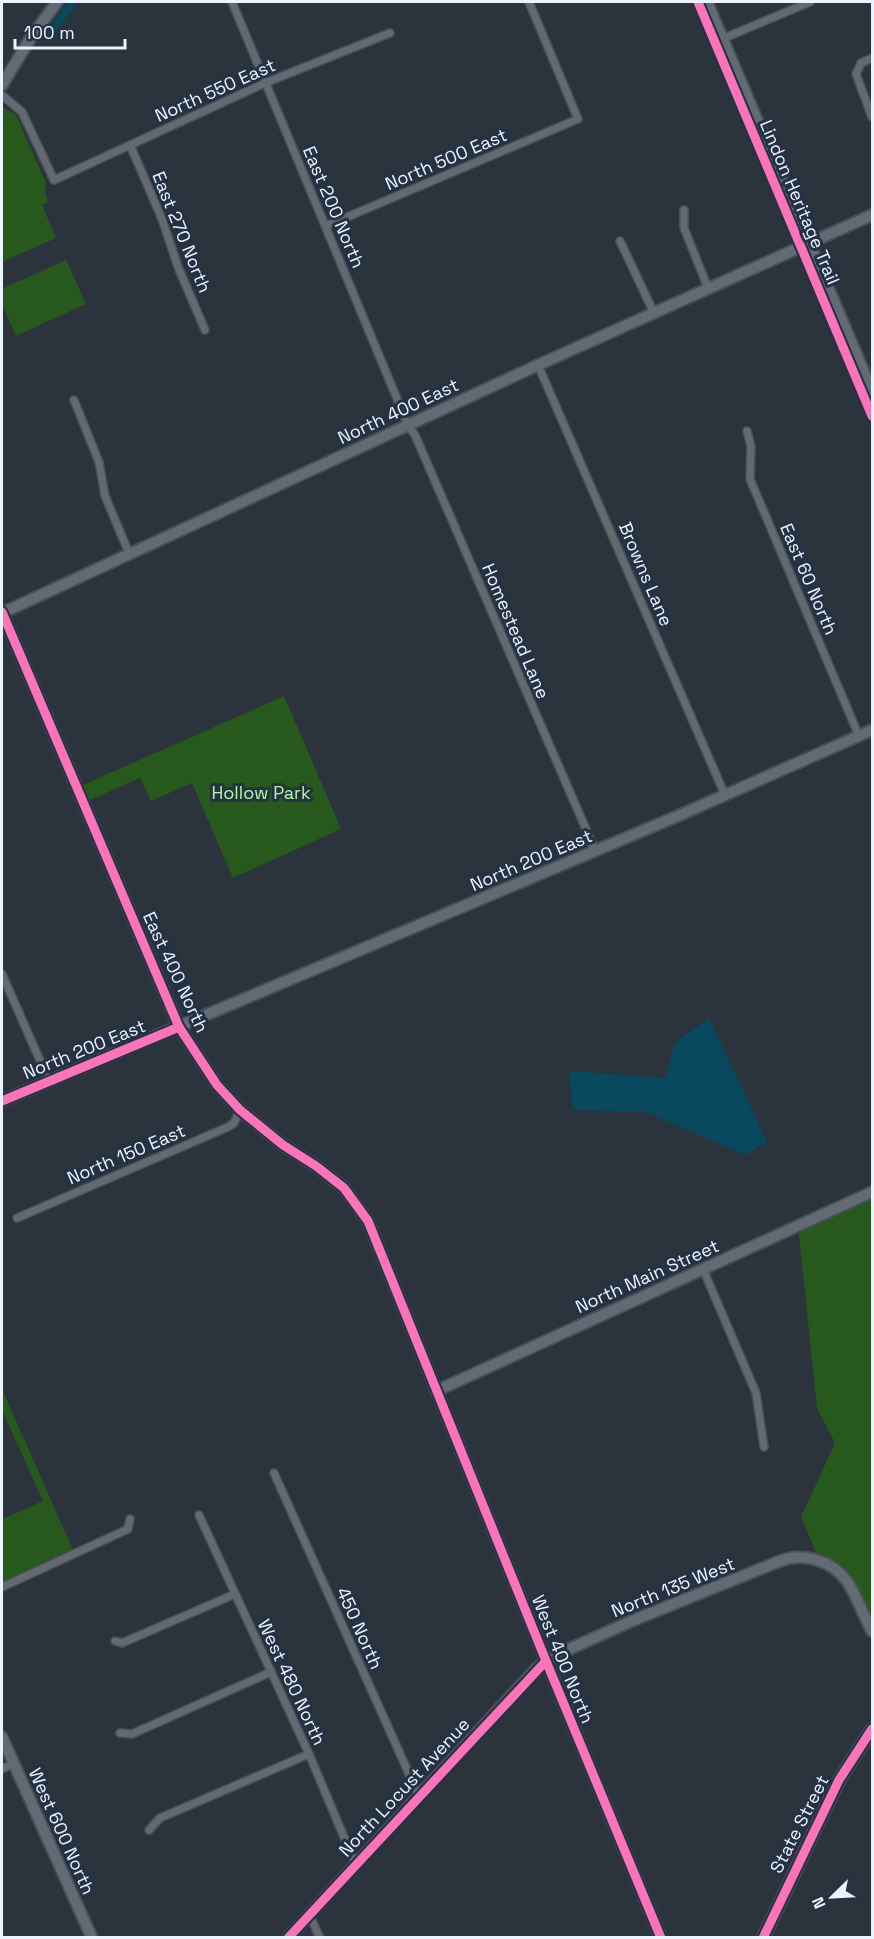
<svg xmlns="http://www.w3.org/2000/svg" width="874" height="1939" viewBox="0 0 874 1939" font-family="'Space Grotesk',sans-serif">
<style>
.green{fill:#27591d}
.water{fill:#08495d}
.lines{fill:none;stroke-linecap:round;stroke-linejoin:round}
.canal{stroke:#08495d;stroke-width:8}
.street-casing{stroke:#484f57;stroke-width:10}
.secondary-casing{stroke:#484f57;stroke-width:14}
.primary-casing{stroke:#484f57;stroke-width:15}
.street{stroke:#636971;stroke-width:7}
.secondary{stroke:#626a73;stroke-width:10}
.primary{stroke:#616b76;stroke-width:12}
.cycleway-casing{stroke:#243243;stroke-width:13}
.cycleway{stroke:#fb73b8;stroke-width:9}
.labels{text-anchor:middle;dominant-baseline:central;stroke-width:6;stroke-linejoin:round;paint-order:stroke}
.street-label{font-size:18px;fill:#eaf3fe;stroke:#243243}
.park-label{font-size:18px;fill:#abfb9b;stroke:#243243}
</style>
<rect width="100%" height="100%" fill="#2b333c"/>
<g class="green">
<polygon points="4,108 16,115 46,183 45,192 48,202 42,205 56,238 2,262 2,109"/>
<polygon points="66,260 86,304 16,336 2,305 2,289"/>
<polygon points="284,696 341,829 233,878 192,783 151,801 140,778 90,800 83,785"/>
<polygon points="872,1192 872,1622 849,1577 818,1557 801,1517 835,1443 817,1408 798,1226"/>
<polygon points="2,1389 73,1550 2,1583 2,1519 43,1501 2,1410"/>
</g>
<polygon class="water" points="709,1018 767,1142 745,1155 646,1112 573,1110 569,1071 666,1078 674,1043"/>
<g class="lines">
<polyline class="canal" points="49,35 73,2"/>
<g class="street-casing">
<g id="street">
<polyline points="232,2 408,425 415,435 592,843 594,851"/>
<polyline points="722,39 810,2"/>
<polyline points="872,58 861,63 856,74 872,117"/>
<polyline points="2,95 22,112 54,180 265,83 390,33"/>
<polyline points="130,145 162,219 178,267 205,330"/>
<polyline points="684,210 684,228 708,288"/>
<polyline points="326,226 578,119 529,2"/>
<polyline points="620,241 654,313"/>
<polyline points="538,365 725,795"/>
<polyline points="74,400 99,462 105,496 129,553"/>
<polyline points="747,431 751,446 750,479 859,736"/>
<polyline points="2,974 49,1081"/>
<polyline points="17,1218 228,1127 234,1123 240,1110"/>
<polyline points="703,1269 756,1393 764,1447"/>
<polyline points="274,1473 419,1796"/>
<polyline points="199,1515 309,1754 355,1863"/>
<polyline points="2,1587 128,1529 130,1519"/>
<polyline points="115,1641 122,1643 235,1594"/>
<polyline points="120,1733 132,1734 271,1672"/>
<polyline points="2,1769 14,1763"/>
<polyline points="149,1830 160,1818 309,1754"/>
<polyline points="309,1914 320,1938"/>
</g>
</g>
<g class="secondary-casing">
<g id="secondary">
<polyline points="707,2 872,391"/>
<polyline points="2,85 32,36 57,2"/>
<polyline points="2,612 179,1027 217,1085 240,1110 283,1145 316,1166 344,1188 368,1221 546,1661 661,1938"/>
<polyline points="2,613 538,365 872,215"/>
<polyline points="2,1101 680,815 872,730"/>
<polyline points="436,1391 872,1192"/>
<polyline points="2,1737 92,1938"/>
<path d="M288 1938 535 1670 546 1661 556 1655 634 1620 780 1561C803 1552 831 1560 847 1581 857 1596 863 1615 872 1631"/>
</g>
</g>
<g class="primary-casing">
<polyline id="primary" points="763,1938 839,1780 872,1729"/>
</g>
<use href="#street" class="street"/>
<use href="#secondary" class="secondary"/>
<use href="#primary" class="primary"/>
<g class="cycleway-casing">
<g id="cycleway">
<polyline points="698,2 872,416"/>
<polyline points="2,612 179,1027 217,1085 240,1110 283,1145 316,1166 344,1188 368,1221 546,1661 661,1938"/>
<polyline points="2,1101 179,1027"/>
<polyline points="288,1938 546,1661"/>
<polyline points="763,1938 839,1780 872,1729"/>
</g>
</g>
<use href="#cycleway" class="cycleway"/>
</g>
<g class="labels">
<g class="street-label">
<text transform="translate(215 90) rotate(-24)">North 550 East</text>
<text transform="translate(446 159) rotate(-23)">North 500 East</text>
<text transform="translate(800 202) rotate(67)">Lindon Heritage Trail</text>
<text transform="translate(334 207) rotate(67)">East 200 North</text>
<text transform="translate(182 232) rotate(68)">East 270 North</text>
<text transform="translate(398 411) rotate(-25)">North 400 East</text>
<text transform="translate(646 574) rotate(67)">Browns Lane</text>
<text transform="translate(809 579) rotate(67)">East 60 North</text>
<text transform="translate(516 631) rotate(67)">Homestead Lane</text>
<text transform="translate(531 860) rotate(-23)">North 200 East</text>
<text transform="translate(176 972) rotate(65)">East 400 North</text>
<text transform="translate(84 1049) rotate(-22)">North 200 East</text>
<text transform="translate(126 1154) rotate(-23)">North 150 East</text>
<text transform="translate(647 1276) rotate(-24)">North Main Street</text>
<text transform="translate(673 1587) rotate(-22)">North 135 West</text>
<text transform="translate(360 1628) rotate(66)">450 North</text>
<text transform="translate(563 1659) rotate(68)">West 400 North</text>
<text transform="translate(292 1682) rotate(65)">West 480 North</text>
<text transform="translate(404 1787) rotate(-47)">North Locust Avenue</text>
<text transform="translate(799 1824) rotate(-63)">State Street</text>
<text transform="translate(62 1831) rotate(66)">West 600 North</text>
</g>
<g class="park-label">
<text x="261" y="792">Hollow Park</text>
</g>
</g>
<rect width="874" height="1939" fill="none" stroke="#eaf3fe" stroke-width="6"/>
<g transform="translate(832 1897) rotate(246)" stroke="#243243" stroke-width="4.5" paint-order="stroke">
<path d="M0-4.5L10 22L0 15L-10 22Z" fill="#eaf3fe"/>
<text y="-9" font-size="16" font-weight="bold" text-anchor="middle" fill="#eaf3fe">N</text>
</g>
<path d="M15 39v9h110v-9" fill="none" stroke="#eaf3fe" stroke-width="3"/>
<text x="24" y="39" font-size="18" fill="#eaf3fe" stroke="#243243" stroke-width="4.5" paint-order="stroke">100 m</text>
</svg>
